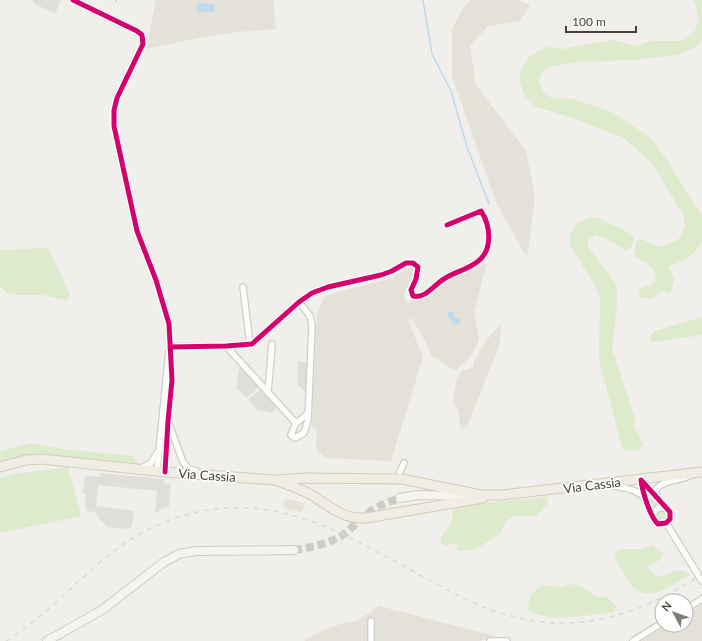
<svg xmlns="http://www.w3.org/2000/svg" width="702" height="641" viewBox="0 0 702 641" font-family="Lato,sans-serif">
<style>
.residential{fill:#e4e1d8}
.green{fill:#ddeacc}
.parking{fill:#e0dedb}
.water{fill:#bcd9ed}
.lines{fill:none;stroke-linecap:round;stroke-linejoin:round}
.stream{stroke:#bcd9ed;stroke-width:1.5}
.secondary-tunnel{stroke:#ceccc7;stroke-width:8;stroke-dasharray:8 4;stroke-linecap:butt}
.street-casing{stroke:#cecdc8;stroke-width:8}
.secondary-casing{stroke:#cfccc2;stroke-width:10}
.primary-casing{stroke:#d2cbb9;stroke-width:11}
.street{stroke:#fdfdfc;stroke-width:5.5}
.secondary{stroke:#f6f4ef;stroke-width:8}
.primary{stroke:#f0ede4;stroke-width:9}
.rail{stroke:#d9d9d8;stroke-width:1.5;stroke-dasharray:5 5;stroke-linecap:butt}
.cycleway-casing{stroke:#fff;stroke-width:8}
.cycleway{stroke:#d6006c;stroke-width:5}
.labels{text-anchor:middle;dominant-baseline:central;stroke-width:3.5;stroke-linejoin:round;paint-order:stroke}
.street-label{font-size:13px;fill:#474137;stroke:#fff}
</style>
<rect width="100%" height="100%" fill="#f0efeb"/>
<g class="residential">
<polygon points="156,0 273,0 276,29 238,32 199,38 146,49"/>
<polygon points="470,0 518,0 530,5 520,21 488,26 470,46 476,85 526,151 535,195 528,254 525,255 496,202 452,76 452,29 462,10"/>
<polygon points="487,263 474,311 479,339 471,356 455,371 434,357 432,357 426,343 419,330 411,318 408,320 423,357 391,461 326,458 316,449 317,429 312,428 317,313 323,300 327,295 392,278 408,268 413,266 416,269 416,273 404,293 406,302 409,304 411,298 419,299 441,283 458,274"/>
<polygon points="500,324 501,331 499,346 467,427 461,428 458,410 453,401 457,378 462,371 469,369 473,367 474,362 486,341"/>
<polygon points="285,499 305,503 302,512 283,508"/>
<polygon points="702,605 702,641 641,641 668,625 686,625 686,614"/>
<polygon points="379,606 495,636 480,641 304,641 318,633 340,624 357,621"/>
</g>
<g class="green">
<path d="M694 0H702V40L697 46 679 55 632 60 575 62 550 67 542 72 539 82 544 94 552 98 573 99 612 112 644 133 655 143 670 165 700 213 702 218V242L693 254 676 264 668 267C676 277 675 281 670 293L662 291 651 299 640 297 639 293 641 288 652 285 656 280C656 266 645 263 634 256L636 242 641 239 657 247 667 245 679 239 685 227 684 216 652 163 624 138 570 117 536 107 525 96 519 81 521 69 529 57 546 47 564 49 577 46 613 40 636 46 650 41H682L695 31 699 18Z"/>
<polygon points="590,217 598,218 631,234 634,239 631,247 626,251 611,241 595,235 587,241 588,247 610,275 617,288 617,303 612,348 635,419 633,428 640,437 643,444 638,450 627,451 622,448 599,359 600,300 596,287 570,245 570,236 573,228 580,222"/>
<polygon points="0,248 2,250 46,248 51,254 70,294 67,301 43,295 18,295 7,293 0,286"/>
<polygon points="702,317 702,335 652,342 650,335 655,331"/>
<polygon points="31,443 62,449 134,456 137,463 131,467 31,457 17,457 0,462 0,451"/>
<polygon points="68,467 81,516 0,533 0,478 15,474"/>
<polygon points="644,488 660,505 652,511"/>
<polygon points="548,497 547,504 536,516 514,516 506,521 500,534 474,550 461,551 456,549 457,544 455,543 446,546 441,543 441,538 452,522 453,510 462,505"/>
<circle cx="662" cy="516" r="6"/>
<path d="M652 545 664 554 659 560 648 567 652 573 659 577C671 573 681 565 690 575L659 592 644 594 634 588 616 561 615 554 620 549H641Z"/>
<path d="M570 584 581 586 596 596 607 597 617 607 613 612C590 615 547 624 528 609L530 596 542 585 560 587Z"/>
</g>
<g class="parking">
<polygon points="32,0 61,0 55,14 35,4"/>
<polygon points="298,361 308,362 307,393 297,384"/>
<polygon points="240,365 259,387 247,398 236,388"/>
<polygon points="260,389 275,405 275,410 272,413 257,410 248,400"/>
<polygon points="100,473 164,479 164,483 171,484 169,506 155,513 157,491 98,485 96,506 134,511 132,526 128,529 108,527 100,520 95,512 87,511 85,504 86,494 83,494 85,475 99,477"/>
</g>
<g class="water">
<polygon points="197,3 214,4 214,12 197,12"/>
<polygon points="450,311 454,313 453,315 455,319 457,319 457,317 460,319 460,322 458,324 454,324 450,317 448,318 447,315"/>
</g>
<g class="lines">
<g class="stream">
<polyline points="423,0 432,54 451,91 467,147 489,204"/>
<polyline points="116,2 116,0"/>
</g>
<path class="secondary-tunnel" d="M294 550C310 548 327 544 341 536 350 530 358 521 367 514 377 506 388 502 400 498"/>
<g class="street-casing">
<g id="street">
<polyline points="73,0 137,31 142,35 143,44 117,98 114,110 114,126 137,231 156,280 169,324 172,380 168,421 165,472"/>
<polyline points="243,287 250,344"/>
<polyline points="226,346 295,422"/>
<path d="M170 347 226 346 252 344 299 302 312 293 328 287 381 275 392 271 406 263H413L418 267 416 279 411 290 413 296C425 299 434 285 444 279 454 272 467 270 477 262 493 251 491 226 481 211L447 225"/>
<polyline points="268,392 272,344"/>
<polyline points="295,422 295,425 291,435 295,438 304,433 308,420 312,325 310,316 299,302"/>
<polyline points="295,422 298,422 307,414"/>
<polyline points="169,424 183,462 189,469 196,471"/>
<polyline points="141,468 151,463 157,453"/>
<polyline points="157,471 169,351"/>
<polyline points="400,472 404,463"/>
<path d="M641 480 670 512V519L666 523 658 524C650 517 642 490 641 480Z"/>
<path d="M610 485C625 489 633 487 645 498"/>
<path d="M657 497 656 490C661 480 681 481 691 475"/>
<polyline points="653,517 654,512 658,508 666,508"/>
<polyline points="666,523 702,581"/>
<polyline points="686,609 702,599"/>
<polyline points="371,641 371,621"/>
<polyline points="490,641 507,641"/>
<polyline points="633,641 662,623"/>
</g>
</g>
<g class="secondary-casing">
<g id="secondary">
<polyline points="400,498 418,495 474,496"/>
<polyline points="47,641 102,610 164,562 179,554 196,551 294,550"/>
</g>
</g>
<g class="primary-casing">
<g id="primary">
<polyline points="0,467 26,460 42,459 165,472 275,480 305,478 402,479 481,495 502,495 702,472"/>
<path d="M278 481C289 485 300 489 310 494 328 505 343 520 366 518L483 498"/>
</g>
</g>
<use href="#street" class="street"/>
<use href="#secondary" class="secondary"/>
<use href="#primary" class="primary"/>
<path class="rail" d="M6 641C43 619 71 586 104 559 129 538 158 522 189 514 284 490 353 540 433 582 457 595 481 608 507 615 580 636 641 614 702 574"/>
<g class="cycleway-casing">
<g id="cycleway">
<polyline points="73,0 137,31 142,35 143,44 117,98 114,110 114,126 137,231 156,280 169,324 172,380 168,421 165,472"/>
<path d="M170 347 226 346 252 344 299 302 312 293 328 287 381 275 392 271 406 263H413L418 267 416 279 411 290 413 296C425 299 434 285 444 279 454 272 467 270 477 262 493 251 491 226 481 211L447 225"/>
<path d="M641 480 670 512V519L666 523 658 524C650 517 642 490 641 480Z"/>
</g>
</g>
<use href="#cycleway" class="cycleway"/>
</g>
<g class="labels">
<g class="street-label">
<text transform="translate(207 475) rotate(4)">Via Cassia</text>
<text transform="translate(592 485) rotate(-7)">Via Cassia</text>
</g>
</g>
<g transform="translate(674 613) rotate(311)"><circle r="19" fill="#ffffff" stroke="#b5b3af"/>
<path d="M0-3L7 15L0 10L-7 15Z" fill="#827e76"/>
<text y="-6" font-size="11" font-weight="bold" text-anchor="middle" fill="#474137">N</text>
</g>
<path d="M566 26v6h70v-6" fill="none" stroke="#474137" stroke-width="2"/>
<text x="572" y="26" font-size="12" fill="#474137" stroke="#ffffff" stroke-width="3" paint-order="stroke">100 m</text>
</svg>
